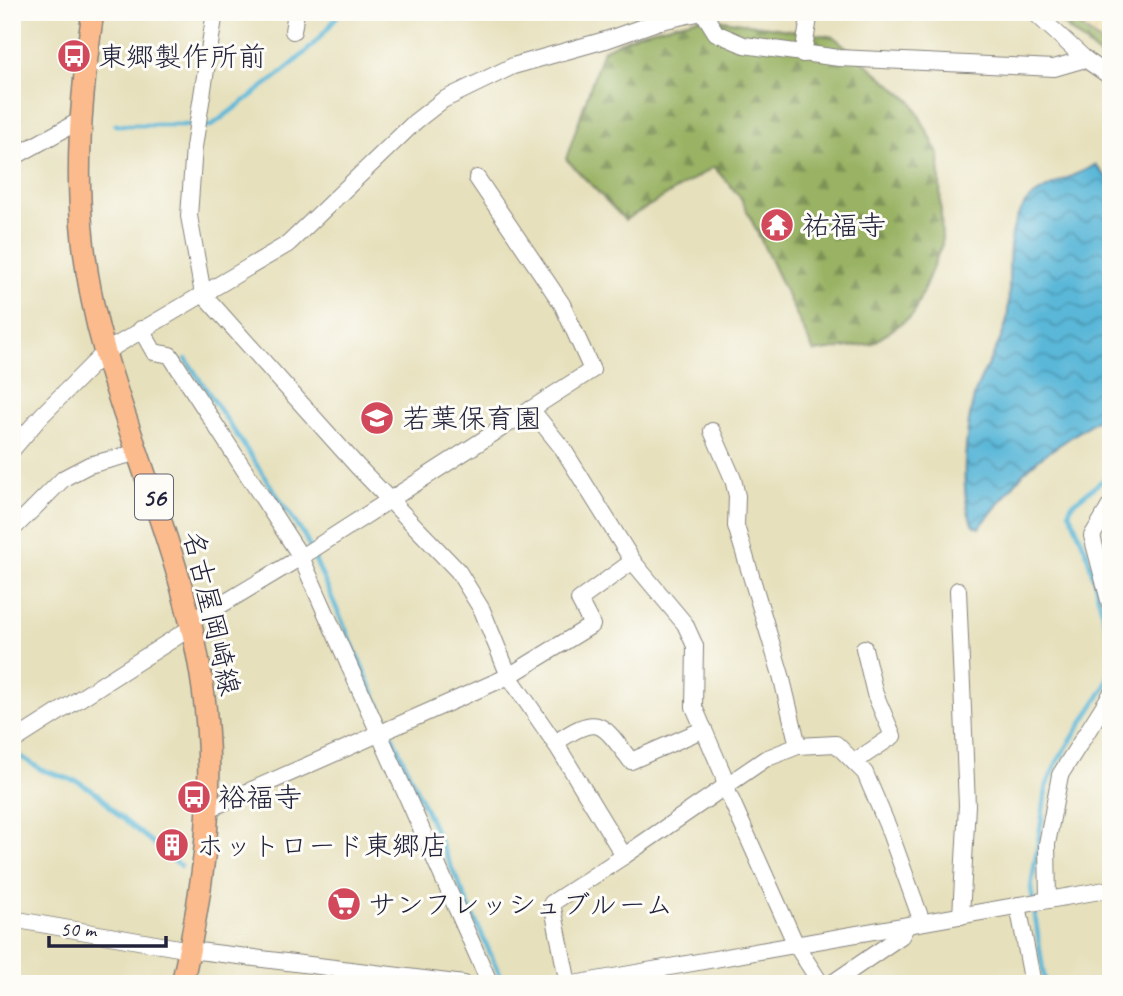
<svg xmlns="http://www.w3.org/2000/svg" width="1123" height="996" viewBox="0 0 1123 996" font-family="Caveat,'Klee One',sans-serif">
<style>
.forest{fill:url(#forest-firs);stroke:#5e6a50;stroke-width:2}
.sand{fill:url(#sand-dots);stroke:#887e6c;stroke-width:2}
.water{fill:url(#water-waves);stroke:#3e6c8a;stroke-width:2}
.lines{fill:none;stroke-linecap:round;stroke-linejoin:round}
.stream{stroke:#5ab7d8;stroke-width:4.5}
.minor-casing{stroke:#84817c;stroke-width:18}
.major-casing{stroke:#84817c;stroke-width:24}
.minor{stroke:#fff;stroke-width:16}
.major{stroke:#fbbb8c;stroke-width:21}
.labels{text-anchor:middle;dominant-baseline:central;stroke-width:6;stroke-linejoin:round;paint-order:stroke}
.shield{fill:#fdfcf7;stroke:#646373;stroke-width:2}
.shield-label{font-size:26px;font-weight:bold;fill:#22223b}
.poi-label{font-size:28px;fill:#22223b;stroke:#fdfcf7;text-anchor:start}
.street-label{font-size:28px;fill:#22223b;stroke:#fdfcf7}
</style>
<defs>
<pattern id="forest-firs" width="22" height="20" patternUnits="userSpaceOnUse" patternTransform="scale(1.75)"><rect width="22" height="20" fill="#99b264"/><path d="M5 1l3.5 6h-7zM16 11l3.5 6h-7z" fill="#7c9054"/></pattern>
<pattern id="sand-dots" width="8" height="8" patternUnits="userSpaceOnUse" patternTransform="scale(1.75)"><rect width="8" height="8" fill="#eeda9e"/><path d="M2 2h.1M6 6h.1" fill="none" stroke="#ccbb89" stroke-width="1.8" stroke-linecap="round"/></pattern>
<pattern id="water-waves" width="16" height="10" patternUnits="userSpaceOnUse" patternTransform="scale(1.75)"><rect width="16" height="10" fill="#5ab7d8"/><path d="M0 5q4-4 8 0t8 0" fill="none" stroke="#4a94b0"/></pattern>
</defs>
<rect width="100%" height="100%" fill="#fdfcf7"/>
<filter id="ink" filterUnits="userSpaceOnUse"><feTurbulence type="fractalNoise" baseFrequency=".0143" numOctaves="2"/><feDisplacementMap in="SourceGraphic" scale="14" xChannelSelector="R" yChannelSelector="G"/><feConvolveMatrix kernelMatrix="1 2 1 2 8 2 1 2 1" color-interpolation-filters="sRGB"/></filter>
<filter id="wash" filterUnits="userSpaceOnUse"><feTurbulence type="fractalNoise" baseFrequency=".00686" numOctaves="4" result="noise"/><feDisplacementMap in="SourceGraphic" scale="28" xChannelSelector="R" yChannelSelector="G"/><feGaussianBlur stdDeviation="1.57" result="paint"/><feColorMatrix in="noise" values="0 0 0 0 0 0 0 0 0 0 0 0 0 0 0 0 0 1.4 0 .05"/><feComposite in="paint" operator="in"/></filter>
<g filter="url(#wash)">
<rect width="100%" height="100%" fill="#e6e0bc"/>
<g class="forest">
<polygon points="1048,12 1063,12 1111,52 1111,65"/>
<polygon points="703,17 834,37 912,102 939,154 942,244 913,315 872,344 814,352 741,198 714,167 625,220 566,159 603,50 639,33"/>
</g>
<polygon class="sand" points="1065,12 1111,12 1111,51"/>
<path class="water" d="M1095 165 1111 182V410L1040 458 1024 472 979 528 973 525C958 494 966 427 975 393 983 368 1002 345 1007 319 1013 283 1001 235 1025 204 1035 190 1079 174 1095 165Z"/>
<g class="lines">
<g class="stream">
<polyline points="115,125 194,125"/>
<path d="M202 126H211C256 91 308 60 340 12"/>
<polyline points="186,359 305,537 388,725"/>
<polyline points="1111,474 1072,504 1069,511 1087,553 1111,646"/>
<polyline points="391,733 504,984"/>
<polyline points="12,751 42,770 79,782 98,794 117,814 181,866"/>
<polyline points="1045,984 1031,888 1047,785 1057,762 1105,687 1111,668"/>
</g>
</g>
</g>
<g filter="url(#ink)">
<g class="lines">
<g class="minor-casing">
<g id="minor">
<polyline points="215,12 194,147 189,216 203,294 357,466 458,571 482,610 509,676 559,749 624,856 765,759 798,746 836,744 865,773 888,827 922,922"/>
<polyline points="703,12 716,33 744,45 839,58 1054,68 1085,59"/>
<polyline points="1034,12 1085,59 1111,77"/>
<polyline points="293,31 296,12"/>
<polyline points="803,54 810,12"/>
<polyline points="12,158 79,121"/>
<polyline points="141,329 154,352 170,355 301,557 490,984"/>
<polyline points="531,409 563,449 634,563 685,624 695,646 694,707 723,774 725,786 796,945 821,984"/>
<polyline points="712,431 733,479 737,496 736,526 781,675 798,746"/>
<polyline points="12,450 42,415 105,352 288,244 416,121 443,100 513,66 609,39 657,22 702,12"/>
<polyline points="1111,504 1092,536 1111,608"/>
<polyline points="12,530 64,478 89,465 139,452"/>
<polyline points="958,590 967,805 961,916"/>
<polyline points="190,620 211,611 301,557 592,370 562,304 477,178"/>
<polyline points="12,742 192,627"/>
<path d="M555 743C599 713 601 722 631 761L704 729"/>
<polyline points="854,762 893,736 875,694 864,648"/>
<polyline points="209,809 509,676 592,625 579,600 633,561"/>
<polyline points="1048,900 1047,844 1060,775 1111,694"/>
<polyline points="1018,905 1033,984"/>
<polyline points="12,919 190,950 464,984"/>
<polyline points="568,984 552,903 624,856"/>
<polyline points="574,984 1111,889"/>
<polyline points="831,984 901,936 906,927"/>
</g>
</g>
<g class="major-casing">
<path id="major" d="M93 12C75 133 71 235 105 353 138 466 187 572 203 689 217 788 204 887 182 984"/>
</g>
<use href="#minor" class="minor"/>
<use href="#major" class="major"/>
</g>
</g>
<defs>
<g id="bus-disc" transform="scale(1.75)"><circle r="9.5" fill="#d1495b" stroke="#fdfcf7"/><path d="M-5-6H5V4H4V6H2V4H-2V6H-4V4H-5ZM-3.5-4V0h7V-4ZM-3.5 1.2v1.5H-2V1.2ZM2 1.2v1.5H3.5V1.2Z" fill="#fff"/></g>
<g id="temple-disc" transform="scale(1.75)"><circle r="9.5" fill="#d1495b" stroke="#fdfcf7"/><path d="M0-6L5-2H3V0L6.5 2.5H4V6H1.5V3h-3V6H-4V2.5H-6.5L-3 0V-2H-5Z" fill="#fff"/></g>
<g id="school-disc" transform="scale(1.75)"><circle r="9.5" fill="#d1495b" stroke="#fdfcf7"/><path d="M0-5L7-2L0 1L-7-2ZM-4 1L0 2.5L4 1V4Q0 6-4 4Z" fill="#fff"/></g>
<g id="building-disc" transform="scale(1.75)"><circle r="9.5" fill="#d1495b" stroke="#fdfcf7"/><path d="M-4-6H4V6H1V3H-1V6H-4ZM-2.5-4.3h1.7v1.8h-1.7ZM.8-4.3h1.7v1.8H.8ZM-2.5-1h1.7V.8h-1.7ZM.8-1h1.7V.8H.8Z" fill="#fff"/></g>
<g id="supermarket-disc" transform="scale(1.75)"><circle r="9.5" fill="#d1495b" stroke="#fdfcf7"/><path d="M-6-5.5h2.5l.6 2H6L4.5 2H-2.5L-4.4-4H-6ZM-1.5 3.2a1.3 1.3 0 1 0 .1 0ZM3 3.2a1.3 1.3 0 1 0 .1 0Z" fill="#fff"/></g>
</defs>
<g fill-rule="evenodd">
<use href="#bus-disc" x="74" y="56"/>
<use href="#temple-disc" x="777" y="225"/>
<use href="#school-disc" x="377" y="418"/>
<use href="#bus-disc" x="194" y="797"/>
<use href="#building-disc" x="172" y="845"/>
<use href="#supermarket-disc" x="344" y="904"/>
</g>
<g class="labels">
<rect class="shield" x="135" y="474.5" width="38" height="45" rx="5"/>
<g class="shield-label">
<text x="154" y="497">56</text>
</g>
<g class="poi-label">
<text x="98" y="56">東郷製作所前</text>
<text x="802" y="225">祐福寺</text>
<text x="402" y="418">若葉保育園</text>
<text x="218" y="797">裕福寺</text>
<text x="196" y="845">ホットロード東郷店</text>
<text x="368" y="904">サンフレッシュブルーム</text>
</g>
<g class="street-label">
<text transform="translate(212 613) rotate(77)">名古屋岡崎線</text>
</g>
</g>
<rect width="1123" height="996" fill="none" stroke="#fdfcf7" stroke-width="42"/>
<path d="M49 936v10h117v-10" fill="none" stroke="#22223b" stroke-width="3.5"/>
<text x="60" y="936" font-size="21" fill="#22223b" stroke="#fdfcf7" stroke-width="5" paint-order="stroke">50 m</text>
</svg>
